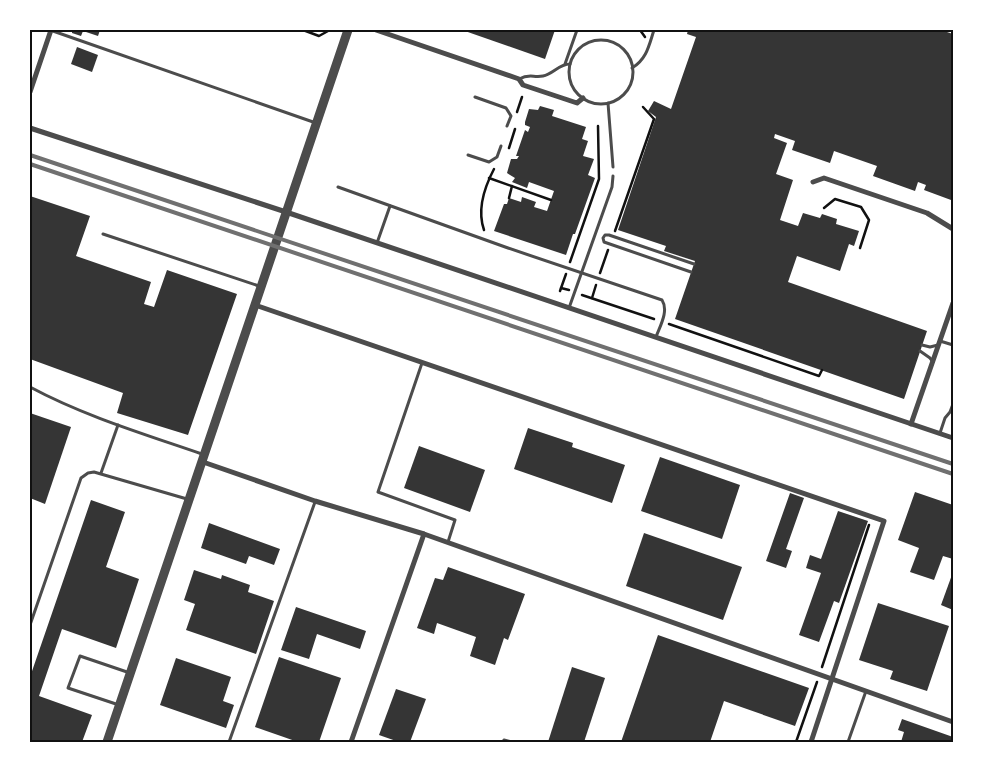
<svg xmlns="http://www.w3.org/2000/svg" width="983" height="772" viewBox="0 0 983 772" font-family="Signika,sans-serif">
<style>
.building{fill:#353535}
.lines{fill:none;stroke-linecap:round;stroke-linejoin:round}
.path{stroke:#111;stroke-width:2.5}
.service{stroke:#4c4c4c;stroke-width:3}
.minor{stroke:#4c4c4c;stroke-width:5}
.tertiary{stroke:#4c4c4c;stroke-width:9}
.rail{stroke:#707070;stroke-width:4}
.neatline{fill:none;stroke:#111;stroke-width:2}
</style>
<rect width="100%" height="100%" fill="#fff"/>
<g class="building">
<polygon points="72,30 100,30 98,36 83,31 81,36 72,33"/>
<polygon points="462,30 555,30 545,59"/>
<polygon points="688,30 941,30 953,34 953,193 951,200 924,190 926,185 918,182 915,191 873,176 877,166 834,151 830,163 792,150 795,141 775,134 774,138 787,143 776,174 793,180 780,220 798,226 803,213 820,218 822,214 837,219 836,224 859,231 854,246 849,244 840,271 797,256 788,282 927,331 904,399 675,319 695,261 664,251 666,246 618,230 656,117 648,111 654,101 671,109 696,37 687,34"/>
<polygon points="77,47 98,55 92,72 71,64"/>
<polygon points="540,106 554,110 552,116 586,127 582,139 588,141 583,156 594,159 588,175 595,178 575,234 573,234 566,255 494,231 504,204 507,204 509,198 521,202 522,197 536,202 534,207 547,211 554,191 529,182 527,188 512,182 515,178 507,173 511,159 517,159 519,156 516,156 525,130 528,132 530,127 525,125 525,122 529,109 538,110"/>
<polygon points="30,196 90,216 76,256 151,282 144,304 154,307 167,270 237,294 188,435 117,413 123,393 30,359"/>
<polygon points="30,413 71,427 45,504 30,498"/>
<polygon points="528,428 573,443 572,447 625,465 612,503 514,469"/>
<polygon points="419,446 485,470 470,512 404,488"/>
<polygon points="660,457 740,485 722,539 641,511"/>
<polygon points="915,492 953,505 953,559 943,556 934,580 910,572 919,548 898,540"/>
<polygon points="790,493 804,498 786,549 792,551 786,568 766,561"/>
<polygon points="91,500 125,512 106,567 139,579 116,648 62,629 39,696 92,715 82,742 30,742 30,677"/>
<polygon points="838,511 868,521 839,603 834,601 819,642 799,635 821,573 806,568 810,555 821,559"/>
<polygon points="209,523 280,549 274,565 249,556 246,564 201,548"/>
<polygon points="644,533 742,567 723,620 626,586"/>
<polygon points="448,567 525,594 508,640 504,638 495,665 470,656 476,637 437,623 434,634 417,628 435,578 443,580"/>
<polygon points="194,570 221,579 222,575 250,585 248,592 274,601 256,654 186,630 195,604 184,600"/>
<polygon points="953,572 953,610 941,605"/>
<polygon points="878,603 949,626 927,691 890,679 893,671 859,660"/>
<polygon points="296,607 366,631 360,649 317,634 309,659 281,650"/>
<polygon points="658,635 809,688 795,726 724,701 710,742 621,742"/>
<polygon points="279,657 341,678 319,742 298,742 255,727"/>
<polygon points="176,658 231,677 223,701 234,705 226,728 160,705"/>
<polygon points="572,667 605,678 584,742 548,742"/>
<polygon points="396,689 426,699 410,742 399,742 379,735"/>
<polygon points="902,719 953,737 953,742 901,742 904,732 898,730"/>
</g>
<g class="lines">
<g class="path">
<polyline points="303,30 319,36 328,31"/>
<polyline points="640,30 645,37"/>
<polyline points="517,112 522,97"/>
<polyline points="509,148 515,129"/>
<polyline points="489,178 551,200"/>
<polyline points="509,198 512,186"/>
<polyline points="824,208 835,199 861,207 869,220 860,248"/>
<path d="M484 230C477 210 484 188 494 169"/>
<polyline points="615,231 654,119 643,107"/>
<polyline points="570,262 599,179 598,126"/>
<polyline points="600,273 608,250"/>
<polyline points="561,288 569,290"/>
<polyline points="560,291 566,274"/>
<polyline points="582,295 654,319"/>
<polyline points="592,298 596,285"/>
<polyline points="669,324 819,376 822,370"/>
<polyline points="822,667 869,525"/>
<polyline points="796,742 817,682"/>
</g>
<g class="service">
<polyline points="50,30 316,123"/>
<circle cx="601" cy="72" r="32"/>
<polyline points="565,64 577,30"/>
<path d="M632 68C647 59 649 45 654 30"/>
<path d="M519 79C530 73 533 78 543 76 553 74 559 64 570 64"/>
<polyline points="475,97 506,108 511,116 507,126"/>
<polyline points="608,103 613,167"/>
<polyline points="468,155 489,162 497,157 501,146"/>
<path d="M338 187 508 248 662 300C669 311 660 326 656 337"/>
<polyline points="103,234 259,286"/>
<polyline points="377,243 390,206"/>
<polyline points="691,272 604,242 603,238 605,235 609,235 694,264"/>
<polyline points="569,308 612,187 613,176"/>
<polyline points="940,341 953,345"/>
<polyline points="922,345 930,347 938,345"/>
<polyline points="920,351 930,358 933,362"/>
<polyline points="422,363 378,492 455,520 448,542"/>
<path d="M30 387C84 416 144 434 202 454"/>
<polyline points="940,433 945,418 950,412 953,404"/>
<polyline points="101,473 118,425"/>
<polyline points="30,625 81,478 88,473 94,472 187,499"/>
<polyline points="119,705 68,688 80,656 130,673"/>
<polyline points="229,742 315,502"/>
<polyline points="503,742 504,740 512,742"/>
<polyline points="848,742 866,691"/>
</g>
<g class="minor">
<polyline points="376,30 519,79 523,85 577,103 583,98"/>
<polyline points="30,92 51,30"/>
<polyline points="30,128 286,212 953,438"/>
<polyline points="813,182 824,178 927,213 953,229"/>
<polyline points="255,305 884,521 811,742"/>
<polyline points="911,424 953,303"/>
<polyline points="203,462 315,501 424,534 953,722"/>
<polyline points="351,742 424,534"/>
</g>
<polyline class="tertiary" points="107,742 348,30"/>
<g class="rail">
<polyline points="30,155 953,464"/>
<polyline points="30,164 953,474"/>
</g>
</g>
<rect width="983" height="772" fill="none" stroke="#ffffff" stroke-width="62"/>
<rect x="31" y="31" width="921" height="710" class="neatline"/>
</svg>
